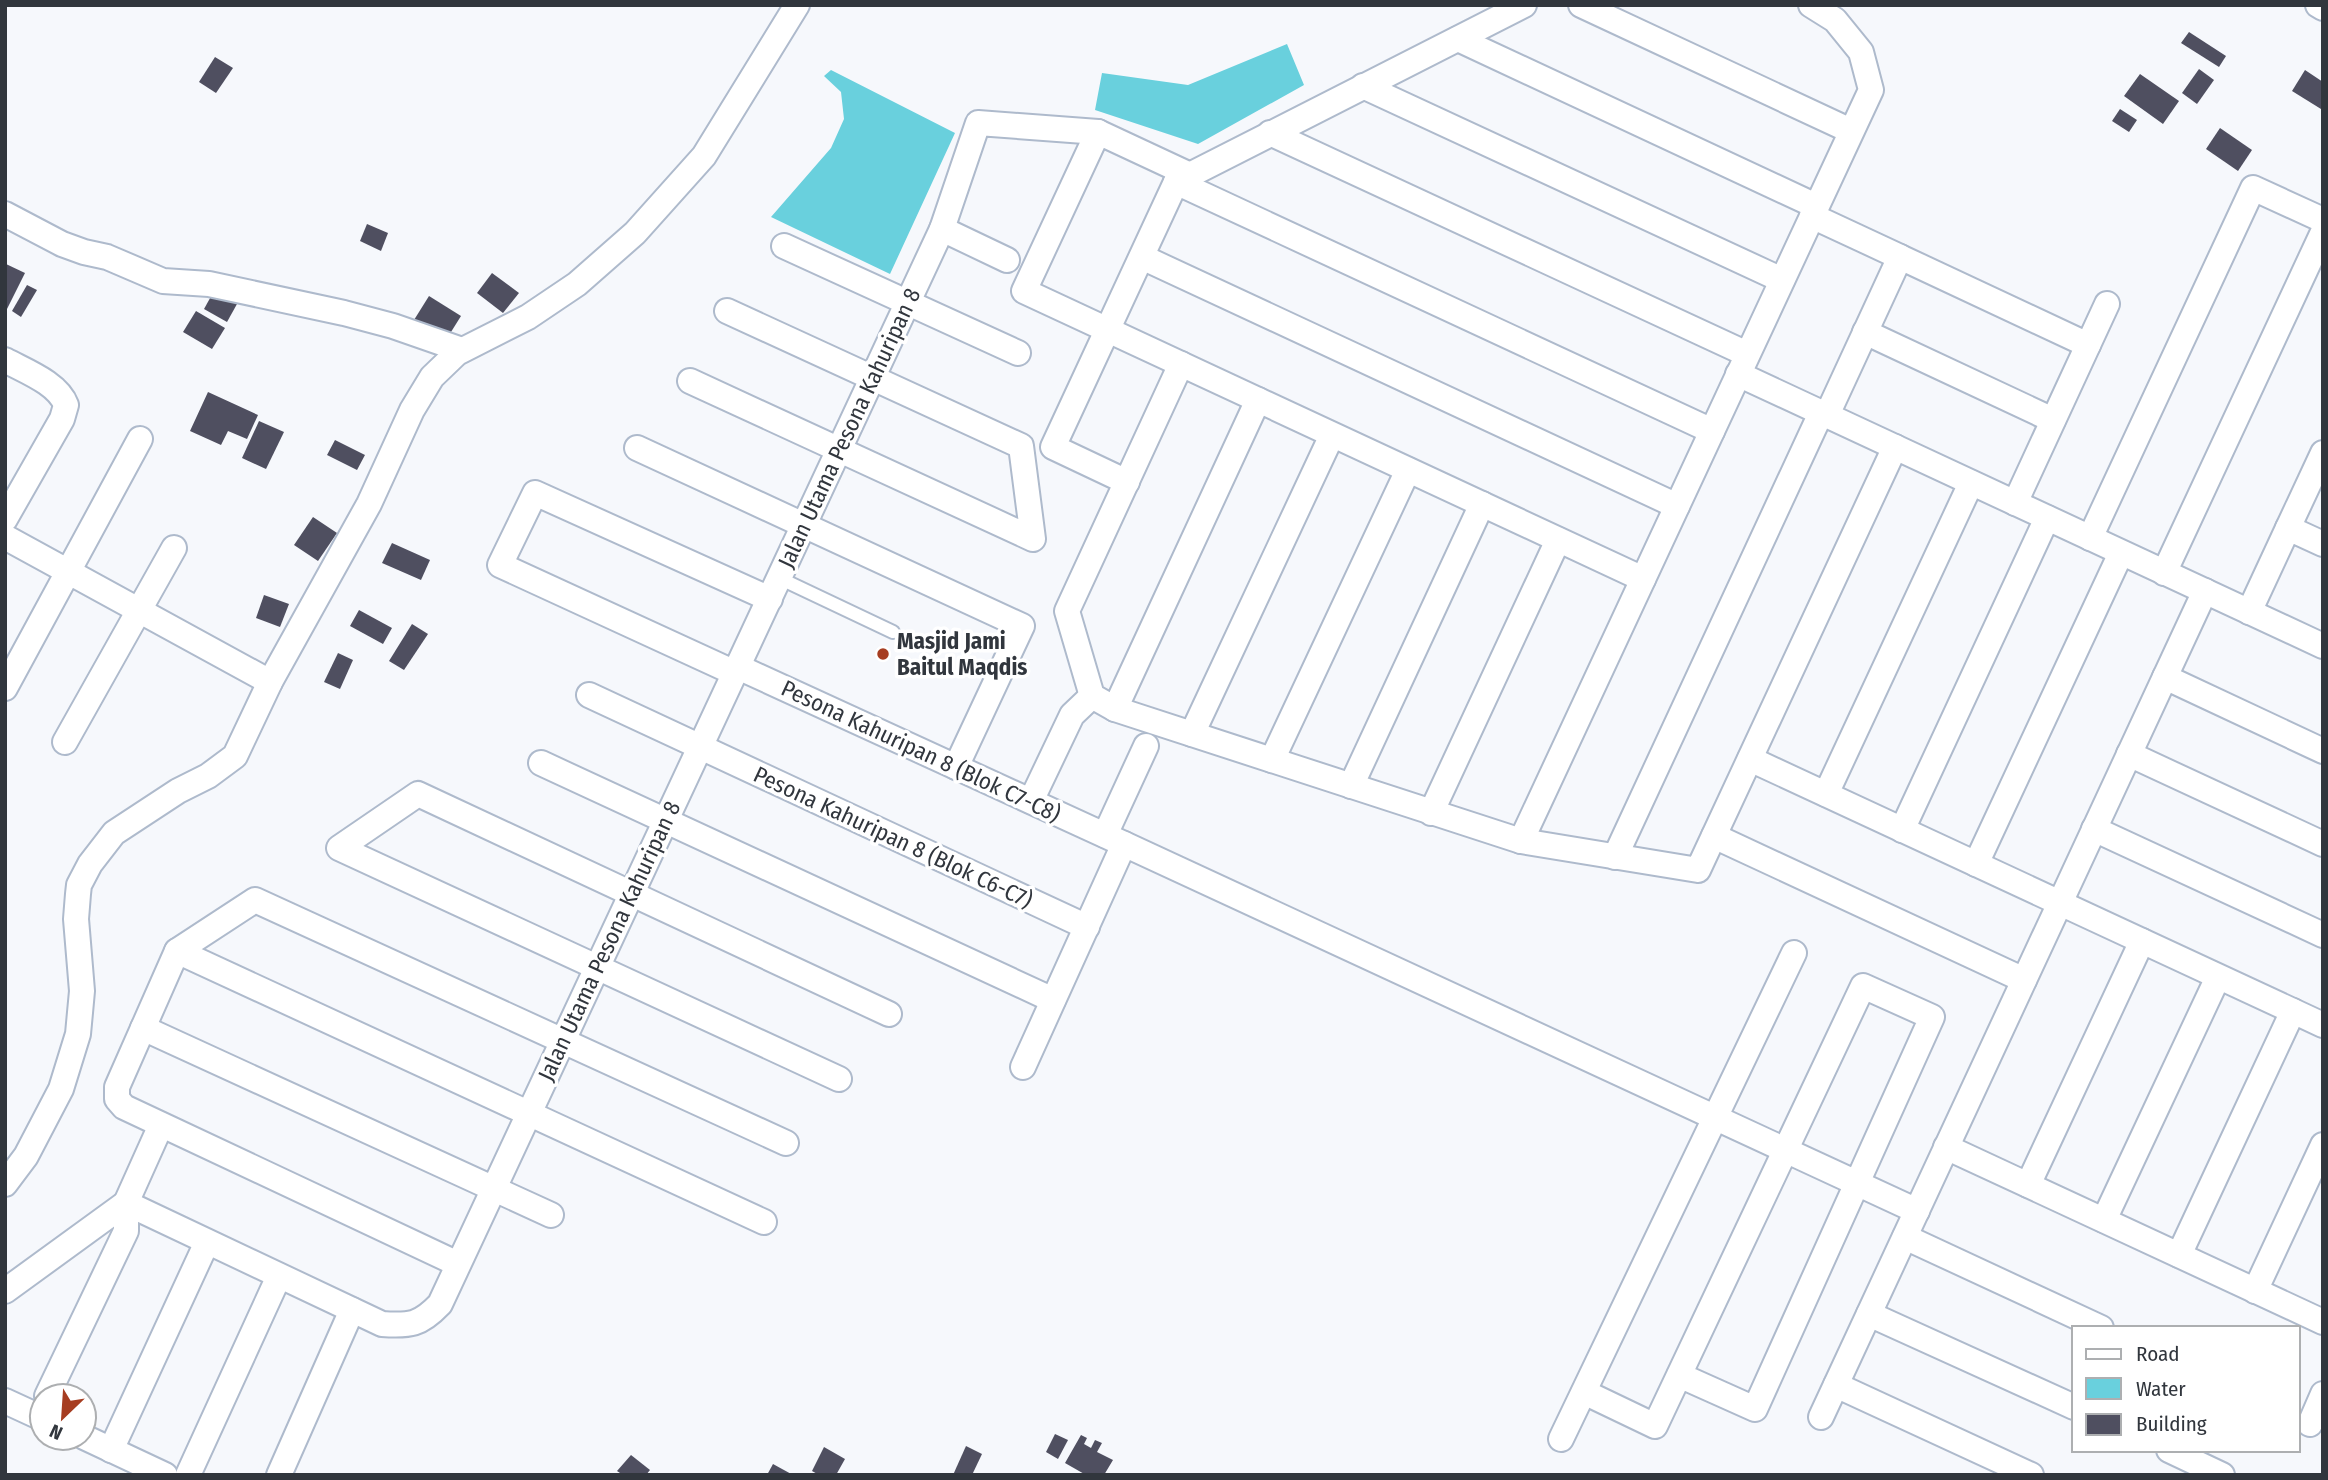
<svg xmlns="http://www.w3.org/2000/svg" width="2328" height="1480" viewBox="0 0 2328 1480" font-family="'Fira Sans Condensed',sans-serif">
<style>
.water{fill:#69d0dd}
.building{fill:#4f4f60}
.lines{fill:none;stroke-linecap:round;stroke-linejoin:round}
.service-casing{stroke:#aebacc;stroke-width:16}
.minor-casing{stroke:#aebacc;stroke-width:28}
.service{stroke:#fff;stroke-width:12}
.minor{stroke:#fff;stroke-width:24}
.poi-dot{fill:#a63d21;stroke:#fff;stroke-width:2.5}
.labels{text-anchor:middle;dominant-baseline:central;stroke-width:7;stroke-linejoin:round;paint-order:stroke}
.street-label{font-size:23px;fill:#31363d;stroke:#fff}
.poi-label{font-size:23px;font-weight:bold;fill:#31363d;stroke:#fff;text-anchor:start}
</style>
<rect width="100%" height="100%" fill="#f6f8fc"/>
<g class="water">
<polygon points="1287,44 1304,85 1198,144 1095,110 1102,73 1188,85"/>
<polygon points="831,70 955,133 890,274 771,217 831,148 844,119 841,92 824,76"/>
</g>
<g class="building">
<polygon points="2189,32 2226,56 2219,67 2181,43"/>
<polygon points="215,57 233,68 216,93 199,82"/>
<polygon points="2199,69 2214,80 2197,104 2182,93"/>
<polygon points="2305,70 2323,82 2321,109 2292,91"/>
<polygon points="2140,74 2179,101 2163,124 2124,96"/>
<polygon points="2120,109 2137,120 2129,132 2112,121"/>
<polygon points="2220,128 2252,150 2238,171 2206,149"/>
<polygon points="367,224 388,233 381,251 360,241"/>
<polygon points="6,264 25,273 5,313 5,265"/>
<polygon points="492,273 519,293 503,313 477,293"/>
<polygon points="27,285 37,290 21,317 12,311"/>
<polygon points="214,291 237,304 227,322 204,309"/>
<polygon points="429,296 461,316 446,340 414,320"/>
<polygon points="196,311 225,328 212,349 183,332"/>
<polygon points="208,392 258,415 247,439 228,431 221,445 190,431"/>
<polygon points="259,421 284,432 266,469 242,458"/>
<polygon points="335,440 365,455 357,470 327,455"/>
<polygon points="313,517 337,533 318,561 294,545"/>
<polygon points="392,543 430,560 421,580 382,563"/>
<polygon points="264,595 289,604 280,627 256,618"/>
<polygon points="359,610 392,628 383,644 350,626"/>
<polygon points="412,624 428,634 404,670 389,661"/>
<polygon points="338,653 353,660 340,689 324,682"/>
<polygon points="1055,1434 1068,1440 1058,1459 1046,1452"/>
<polygon points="1081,1435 1087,1438 1084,1444 1091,1448 1095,1440 1102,1443 1097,1452 1113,1460 1104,1475 1086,1475 1065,1463"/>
<polygon points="966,1446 982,1454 972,1475 953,1475"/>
<polygon points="824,1447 845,1459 836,1475 819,1475 812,1471"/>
<polygon points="631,1455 650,1470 646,1475 623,1475 617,1471"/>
<polygon points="773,1464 793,1475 767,1475"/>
</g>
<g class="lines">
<g class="service-casing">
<polyline id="service" points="779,578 893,632"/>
</g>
<g class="minor-casing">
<g id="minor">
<polyline points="1581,5 1851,131"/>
<polyline points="2318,5 2323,8"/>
<polyline points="1458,39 1816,206"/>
<polyline points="1363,86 1782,280"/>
<polyline points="1098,132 1024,291 1643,579"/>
<polyline points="1270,133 1747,354"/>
<polyline points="1176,182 1712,431"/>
<polyline points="5,214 62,244 84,252 107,257 163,281 209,284 344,313 393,326 462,350"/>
<polyline points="1812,216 1900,257 1827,415"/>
<polyline points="942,229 1007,260"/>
<polyline points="784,246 1018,353"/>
<polyline points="1142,257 1677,506"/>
<polyline points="1900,257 2088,345"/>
<polyline points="1865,332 2053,420"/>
<path d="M5 360C25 371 58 383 66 405L62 419 5 519"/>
<polyline points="1181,364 1067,611 1092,696 1115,709 1521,841 1698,870 1895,447"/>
<polyline points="1738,374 2323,646"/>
<polyline points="690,381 1033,539 1021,446 727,311"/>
<polyline points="637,448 1022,626 956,767"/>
<polyline points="1127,482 1053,447 1176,182 1524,5"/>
<polyline points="2015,503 2107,304"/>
<polyline points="2288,528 2323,453"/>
<polyline points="5,537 270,682"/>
<polyline points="2090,538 2253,188 2323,220"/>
<polyline points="2164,573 2323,232"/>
<polyline points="2249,612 2288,528 2323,544"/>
<polyline points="738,667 1124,844 1023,1067"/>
<polyline points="735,673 500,565 535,493 770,599"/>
<polyline points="2165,677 2323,751"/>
<polyline points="5,688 140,439"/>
<polyline points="589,695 1087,927"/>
<polyline points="1115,709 1258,400"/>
<polyline points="1192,734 1332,435"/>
<polyline points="65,742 174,548"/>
<polyline points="2129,754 2323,844"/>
<polyline points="1750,759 2323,1025"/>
<polyline points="1272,760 1408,470"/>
<polyline points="541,763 1053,1000"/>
<polyline points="1351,786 1482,504"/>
<polyline points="1826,794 1971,483"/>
<polyline points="1031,801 1072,715 1092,696"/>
<polyline points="1431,813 1558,540"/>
<polyline points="2094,829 2323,935"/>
<polyline points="1902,830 2047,518"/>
<polyline points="1105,835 1146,746"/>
<polyline points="1714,836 2024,980"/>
<polyline points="1521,841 1871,90 1861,52 1835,20 1811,5"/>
<polyline points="1124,844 1917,1211"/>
<polyline points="1615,857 1821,413"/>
<polyline points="1976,864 2121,553"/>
<polyline points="177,951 764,1222"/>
<polyline points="143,1028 551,1215"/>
<polyline points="839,1079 339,848 418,794 889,1014"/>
<polyline points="1946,1147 2323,1322"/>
<polyline points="5,1184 26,1156 61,1089 78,1034 82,991 76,919 78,894 79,885 90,864 114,833 178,791 208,776 235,756 270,682 369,504 412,410 432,377 457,353 528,317 577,284 635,233 704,156 797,5"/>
<polyline points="2028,1185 2142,941"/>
<path d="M126 1203 382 1324C410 1326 420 1325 440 1304L942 229 978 123 1098 132 1188 174"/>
<polyline points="2104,1220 2218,977"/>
<polyline points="1905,1237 2101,1328"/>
<polyline points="2179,1255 2293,1011"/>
<polyline points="458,1264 124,1107 117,1099 117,1087 177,951 255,900 786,1143"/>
<polyline points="5,1291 126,1203"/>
<polyline points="2255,1291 2323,1145"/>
<polyline points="1869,1314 2074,1407"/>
<polyline points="1836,1385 2031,1475"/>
<polyline points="1584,1392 1655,1426 1863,986 1932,1017 1755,1409 1679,1375"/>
<polyline points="47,1396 126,1231 126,1203 161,1125"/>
<polyline points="5,1401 42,1418"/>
<polyline points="1821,1417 2205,591"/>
<polyline points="2310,1424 2323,1394"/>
<polyline points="84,1437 165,1475"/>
<polyline points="1561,1439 1794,953"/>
<polyline points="111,1450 207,1242"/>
<polyline points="2169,1450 2222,1475"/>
<polyline points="188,1475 279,1276"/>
<polyline points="279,1475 352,1310"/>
</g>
</g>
<use href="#service" class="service"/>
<use href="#minor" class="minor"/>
</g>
<circle class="poi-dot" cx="883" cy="654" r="7"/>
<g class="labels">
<g class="street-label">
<text transform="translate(849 428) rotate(-65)">Jalan Utama Pesona Kahuripan 8</text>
<text transform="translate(921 751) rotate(25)">Pesona Kahuripan 8 (Blok C7-C8)</text>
<text transform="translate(893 837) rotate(25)">Pesona Kahuripan 8 (Blok C6-C7)</text>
<text transform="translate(609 941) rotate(-65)">Jalan Utama Pesona Kahuripan 8</text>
</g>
<g class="poi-label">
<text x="897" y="641">Masjid Jami<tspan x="897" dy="26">Baitul Maqdis</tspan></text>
</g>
</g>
<rect width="2328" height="1480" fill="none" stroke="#31363d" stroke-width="14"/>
<rect x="2072" y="1326" width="228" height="126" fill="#ffffff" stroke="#adafb1" stroke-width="2"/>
<rect x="2086" y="1349" width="35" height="10" fill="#ffffff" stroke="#adafb1" stroke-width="2"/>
<text x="2136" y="1361" font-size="21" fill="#31363d">Road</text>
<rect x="2086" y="1378" width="35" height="21" fill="#69d0dd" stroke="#adafb1" stroke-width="2"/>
<text x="2136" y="1396" font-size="21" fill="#31363d">Water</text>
<rect x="2086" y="1414" width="35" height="21" fill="#4f4f60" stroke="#adafb1" stroke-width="2"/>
<text x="2136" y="1431" font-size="21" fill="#31363d">Building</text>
<g transform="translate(63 1417) rotate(205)"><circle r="33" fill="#ffffff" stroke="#adafb1" stroke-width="2"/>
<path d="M0-5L12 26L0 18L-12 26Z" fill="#a63d21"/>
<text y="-10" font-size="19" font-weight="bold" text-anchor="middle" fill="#31363d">N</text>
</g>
</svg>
